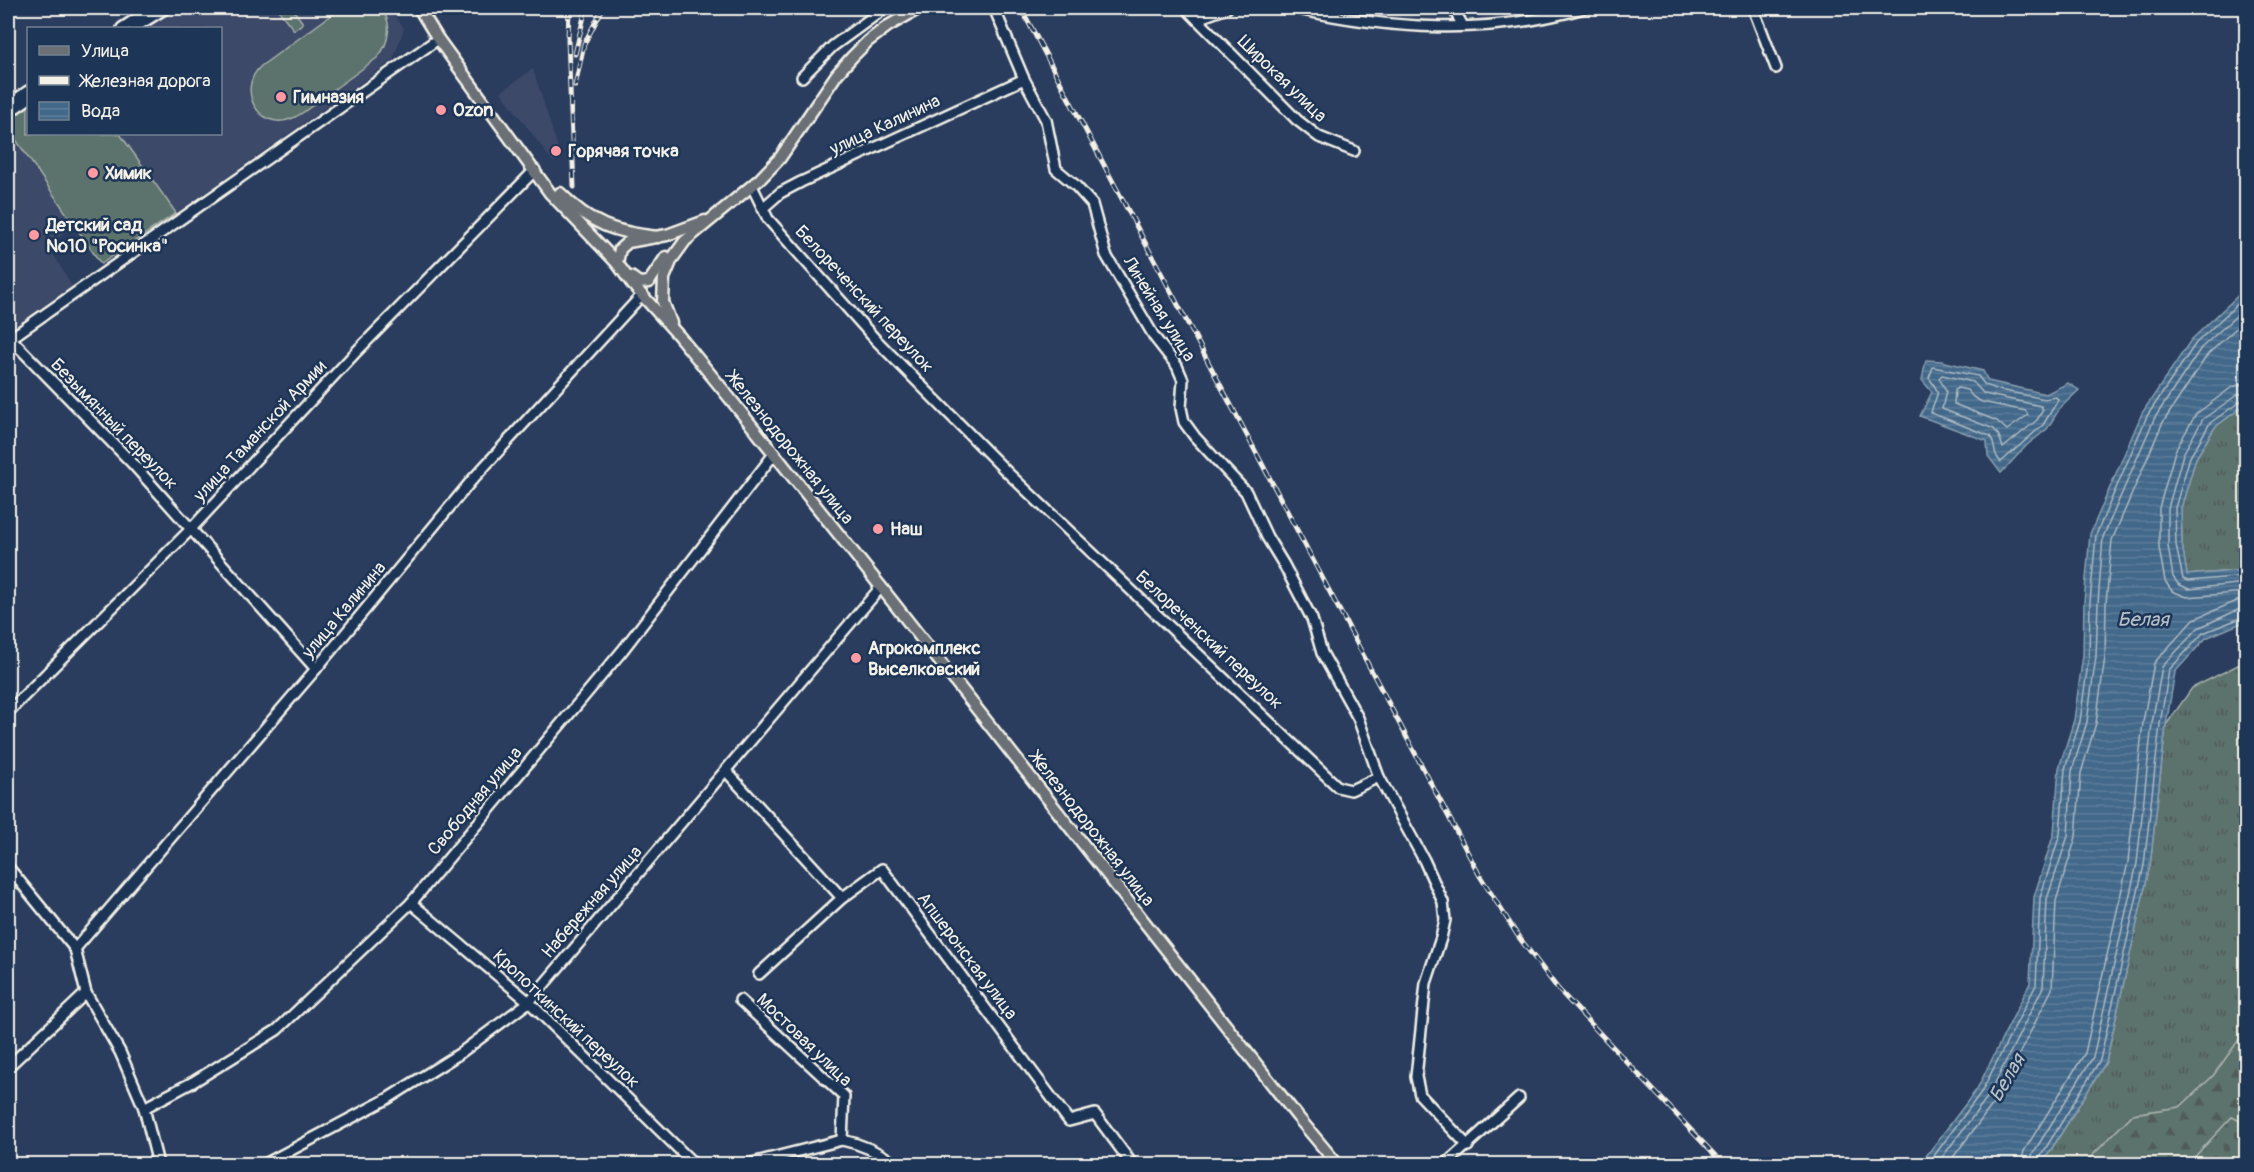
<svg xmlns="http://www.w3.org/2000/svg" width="2254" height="1172" viewBox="0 0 2254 1172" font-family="Pangolin,sans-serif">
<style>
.built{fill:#3e4969}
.grass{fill:url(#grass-tufts);stroke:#a8b2aa;stroke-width:1.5}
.forest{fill:url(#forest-firs);stroke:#a8b2aa;stroke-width:1.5}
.cemetery{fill:url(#cemetery-stones);stroke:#a8b2aa;stroke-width:1.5}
.pitch{fill:#5b726d;stroke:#a8b2aa;stroke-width:1.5}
.water{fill:url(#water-rules);stroke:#899fb0;stroke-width:1.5}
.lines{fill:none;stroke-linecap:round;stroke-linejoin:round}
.shore{stroke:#adbac2;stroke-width:1.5}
.minor-casing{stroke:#f4f1e8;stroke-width:14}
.major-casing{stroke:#f4f1e8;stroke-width:15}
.minor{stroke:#1d3557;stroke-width:9}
.major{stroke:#6a7074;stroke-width:10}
.rail-casing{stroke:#f4f1e8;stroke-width:5}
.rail{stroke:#1d3557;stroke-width:3;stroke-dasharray:9;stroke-linecap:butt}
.poi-dot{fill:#ff9aa2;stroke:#1d3557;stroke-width:2}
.labels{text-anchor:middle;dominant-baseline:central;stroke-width:5;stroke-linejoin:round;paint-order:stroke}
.street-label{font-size:18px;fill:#f4f1e8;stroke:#1d3557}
.poi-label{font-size:18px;font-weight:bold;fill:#f4f1e8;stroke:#1d3557;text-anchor:start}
.water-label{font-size:20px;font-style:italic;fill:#b6c1c7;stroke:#1d3557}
</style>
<defs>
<pattern id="grass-tufts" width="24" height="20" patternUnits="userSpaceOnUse" patternTransform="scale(1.5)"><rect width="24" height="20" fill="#5b726d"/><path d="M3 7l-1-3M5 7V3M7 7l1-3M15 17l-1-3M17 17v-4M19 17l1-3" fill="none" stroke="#515b58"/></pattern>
<pattern id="forest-firs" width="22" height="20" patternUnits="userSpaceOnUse" patternTransform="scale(1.5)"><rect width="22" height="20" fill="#5b726d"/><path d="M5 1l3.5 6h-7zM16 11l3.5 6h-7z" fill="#515b58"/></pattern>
<pattern id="cemetery-stones" width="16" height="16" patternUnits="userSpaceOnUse" patternTransform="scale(1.5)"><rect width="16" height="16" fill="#5b726d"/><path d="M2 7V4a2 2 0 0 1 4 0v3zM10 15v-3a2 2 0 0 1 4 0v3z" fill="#515b58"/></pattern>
<pattern id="water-rules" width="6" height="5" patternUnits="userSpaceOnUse" patternTransform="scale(1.5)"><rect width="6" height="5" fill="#42688a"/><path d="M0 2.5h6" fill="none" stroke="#5e7e9a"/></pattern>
</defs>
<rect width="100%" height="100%" fill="#2a3d5e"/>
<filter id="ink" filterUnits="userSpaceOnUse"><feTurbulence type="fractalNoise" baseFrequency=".0167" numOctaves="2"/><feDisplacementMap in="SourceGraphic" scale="12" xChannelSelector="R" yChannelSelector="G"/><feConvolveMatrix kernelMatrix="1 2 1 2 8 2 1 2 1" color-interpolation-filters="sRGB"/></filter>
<g filter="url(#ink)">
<g class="built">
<polygon points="175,8 388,8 404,28 393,60 176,213 120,134 220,134 220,28 144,28"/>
<polygon points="533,69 561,158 553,162 501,92"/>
<polygon points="8,128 73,224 49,247 72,286 13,327 8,319"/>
</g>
<g class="grass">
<polygon points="2246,404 2246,570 2187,575 2182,544 2181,508 2196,458 2215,427"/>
<polygon points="2246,661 2246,1030 2213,1076 2180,1107 2133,1114 2088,1160 2079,1164 2042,1164 2106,1062 2150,865 2166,725 2192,688"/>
</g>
<polygon class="forest" points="2246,1030 2246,1124 2232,1117 2188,1164 2079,1164 2088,1160 2133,1114 2180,1107 2213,1076"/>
<polygon class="cemetery" points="2232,1117 2246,1124 2246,1164 2188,1164"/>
<g class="pitch">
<polygon points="284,8 292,8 303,23 294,30 279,11"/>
<path d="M341 8C350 8 366 4 375 8 396 15 389 46 377 58 358 72 339 86 320 99 312 106 303 114 293 118 260 133 235 90 261 66Z"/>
<polygon points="28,104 28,134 120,134 176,213 101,264 8,128 8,117"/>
</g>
<g class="water">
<polygon points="2246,288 2246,404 2215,427 2196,458 2181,508 2182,544 2187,575 2246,570 2246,621 2206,638 2175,672 2166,725 2150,865 2106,1062 2042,1164 1920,1164 1977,1089 2030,983 2034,897 2054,833 2059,768 2074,720 2083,655 2084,602 2090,534 2142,413 2191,340"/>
<polygon points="1926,360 1941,361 1983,371 1988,381 2046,394 2068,383 2079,390 2060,408 2047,429 2027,445 2001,473 1988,456 1987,441 1920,416 1932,392 1922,380"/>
</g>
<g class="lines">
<g class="shore">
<path d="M1933 367 1978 376 1985 385 1999 390 2045 399 2056 397 2058 400 2043 425 2001 462C1992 454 1996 444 1990 436L1931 413C1935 392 1944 398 1929 378Z"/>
<polygon points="1942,375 1973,382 1984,394 2041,406 2043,410 2037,420 2003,448 1999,436 1994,429 1942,409 1946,391 1939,378"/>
<polyline points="2246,383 2232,387 2196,414 2175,451 2159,508 2159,548 2165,581 2172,591 2187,597 2246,592"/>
<polygon points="1958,388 1967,390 1973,397 1982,402 2026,411 2028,415 2007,430 1997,421 1954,404 1955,390"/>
<polyline points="2246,392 2237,395 2203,419 2183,454 2168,508 2168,546 2173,577 2178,584 2189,589 2246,583"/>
<polyline points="2246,400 2241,401 2210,423 2190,457 2175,508 2176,545 2183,579 2188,581 2246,576"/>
<polyline points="1928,1164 1982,1091 2036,985 2040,898 2060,834 2065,769 2080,721 2089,656 2090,602 2096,535 2147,416 2196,343 2246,296"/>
<polyline points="1937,1164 1989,1095 2043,987 2047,899 2068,836 2072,771 2087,722 2096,656 2098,603 2103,537 2154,419 2201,348 2246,307"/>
<polyline points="1948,1164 1996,1100 2052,989 2056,901 2076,837 2081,773 2096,723 2105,657 2106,603 2112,540 2162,424 2208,354 2246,319"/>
<polyline points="2021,1164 2024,1151 2085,1053 2128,862 2143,722 2154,663 2194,619 2237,601 2246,599"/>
<polyline points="2030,1164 2032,1155 2093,1057 2137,863 2152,723 2162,667 2198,628 2240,609 2246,608"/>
<polyline points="2038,1164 2039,1159 2100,1060 2144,865 2160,724 2169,670 2203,633 2246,616"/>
</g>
<g class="minor-casing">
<g id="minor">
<polyline points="994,8 1024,79 1046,120 1056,169 1075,185 1092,204 1106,255 1155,338 1177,366 1183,380 1181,408 1184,422 1195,437 1246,492 1267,537 1284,565 1312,619 1322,653 1358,718 1379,777 1424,860 1443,902 1445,920 1441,938 1426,983 1416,1077 1420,1095 1468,1146"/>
<polyline points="1186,8 1297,120 1319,137 1354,151"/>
<path d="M1293 8C1391 30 1488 36 1584 8"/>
<polyline points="1453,8 1463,26"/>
<polyline points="1753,8 1776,68"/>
<polyline points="1197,19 1227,8"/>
<polyline points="122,28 153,8"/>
<polyline points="134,28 166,8"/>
<polyline points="802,77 833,46 885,8"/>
<polyline points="8,105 28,91"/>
<polyline points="8,113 28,99"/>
<polyline points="752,186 768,219 875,339 1007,472 1338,787 1351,790 1379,777"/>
<polyline points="764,207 780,193 801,182 1024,79"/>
<polyline points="8,336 132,463 316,669"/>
<polyline points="8,340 438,39"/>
<polyline points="8,712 191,529 357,351 535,170"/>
<polyline points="726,771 842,898"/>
<polyline points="8,867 75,949 86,993 120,1052 144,1108 158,1164"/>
<polyline points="411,903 529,1002 694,1164"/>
<polyline points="75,949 316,669 472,480 642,295"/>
<polyline points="759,974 842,898 882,869 1069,1121 1095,1114 1132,1164"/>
<polyline points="740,1000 844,1096 842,1140"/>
<polyline points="8,1067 86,993"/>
<polyline points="144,1108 193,1082 277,1030 411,903 622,651 774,454"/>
<polyline points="265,1164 387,1099 459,1054 529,1002 881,587"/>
<path d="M748 1164 842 1140C862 1144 879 1152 895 1164"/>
<polyline points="1446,1164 1519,1098"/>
</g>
</g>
<g class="major-casing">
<g id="major">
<polyline points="419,8 438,39 550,193 617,263 633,285 679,336 724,391 881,587 1297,1116 1337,1164"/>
<path d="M560 193C592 225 613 232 658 237"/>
<polyline points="617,263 620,249 628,242 667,235 705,221"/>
<polyline points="631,277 639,283 649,282 666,257"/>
<polyline points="671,323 663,302 664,278 672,259 685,241 760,179 780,158 837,74 852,57 868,41 888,26 920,8"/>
</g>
</g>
<use href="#minor" class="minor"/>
<use href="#major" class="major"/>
<g class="rail-casing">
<g id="rail">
<polyline points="569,8 568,40 574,187"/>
<polyline points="1021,8 1480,876 1518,936 1558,989 1723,1164"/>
<polyline points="575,54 586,8"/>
<polyline points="575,86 584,44 603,8"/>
</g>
</g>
<use href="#rail" class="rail"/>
</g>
</g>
<g class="poi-dot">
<circle cx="281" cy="97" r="6"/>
<circle cx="441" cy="110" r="6"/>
<circle cx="556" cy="151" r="6"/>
<circle cx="93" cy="173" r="6"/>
<circle cx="34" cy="235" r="6"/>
<circle cx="878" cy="529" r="6"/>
<circle cx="856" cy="658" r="6"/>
</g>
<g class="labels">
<g class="street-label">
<text transform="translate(1282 79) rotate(44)">Широкая улица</text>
<text transform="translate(885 125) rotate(-25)">улица Калинина</text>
<text transform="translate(864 299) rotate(47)">Белореченский переулок</text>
<text transform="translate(1159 309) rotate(58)">Линейная улица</text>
<text transform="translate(114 424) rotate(46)">Безымянный переулок</text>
<text transform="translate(260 431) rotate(-47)">улица Таманской Армии</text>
<text transform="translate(790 448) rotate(51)">Железнодорожная улица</text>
<text transform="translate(344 610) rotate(-50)">улица Калинина</text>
<text transform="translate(1209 640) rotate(43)">Белореченский переулок</text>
<text transform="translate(475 801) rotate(-50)">Свободная улица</text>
<text transform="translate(1092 829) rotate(52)">Железнодорожная улица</text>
<text transform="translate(592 902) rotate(-49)">Набережная улица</text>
<text transform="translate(967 956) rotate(53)">Апшеронская улица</text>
<text transform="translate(566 1019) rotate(43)">Кропоткинский переулок</text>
<text transform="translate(804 1040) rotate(44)">Мостовая улица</text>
</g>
<g class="poi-label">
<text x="293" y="97">Гимназия</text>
<text x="453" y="110">Ozon</text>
<text x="568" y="151">Горячая точка</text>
<text x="105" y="173">Химик</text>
<text x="46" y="225">Детский сад<tspan x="46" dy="21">№10 "Росинка"</tspan></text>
<text x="890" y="529">Наш</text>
<text x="868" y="648">Агрокомплекс<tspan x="868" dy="21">Выселковский</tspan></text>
</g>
<g class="water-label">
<text x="2143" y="619">Белая</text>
<text transform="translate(2007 1078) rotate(-60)">Белая</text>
</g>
</g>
<rect width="2254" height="1172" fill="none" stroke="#1d3557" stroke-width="30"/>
<rect x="15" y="15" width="2224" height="1142" fill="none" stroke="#f4f1e8" stroke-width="2" filter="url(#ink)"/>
<rect x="27" y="27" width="195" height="108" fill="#1d3557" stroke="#738091" stroke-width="1.5"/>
<rect x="39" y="46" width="30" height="9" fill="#6a7074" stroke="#738091" stroke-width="1.5"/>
<text x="81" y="57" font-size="18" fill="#f4f1e8">Улица</text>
<rect x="39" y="76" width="30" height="9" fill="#f4f1e8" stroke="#738091" stroke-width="1.5"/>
<text x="81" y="87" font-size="18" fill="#f4f1e8">Железная дорога</text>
<rect x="39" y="102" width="30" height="18" fill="url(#water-rules)" stroke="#738091" stroke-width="1.5"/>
<text x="81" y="117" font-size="18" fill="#f4f1e8">Вода</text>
</svg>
